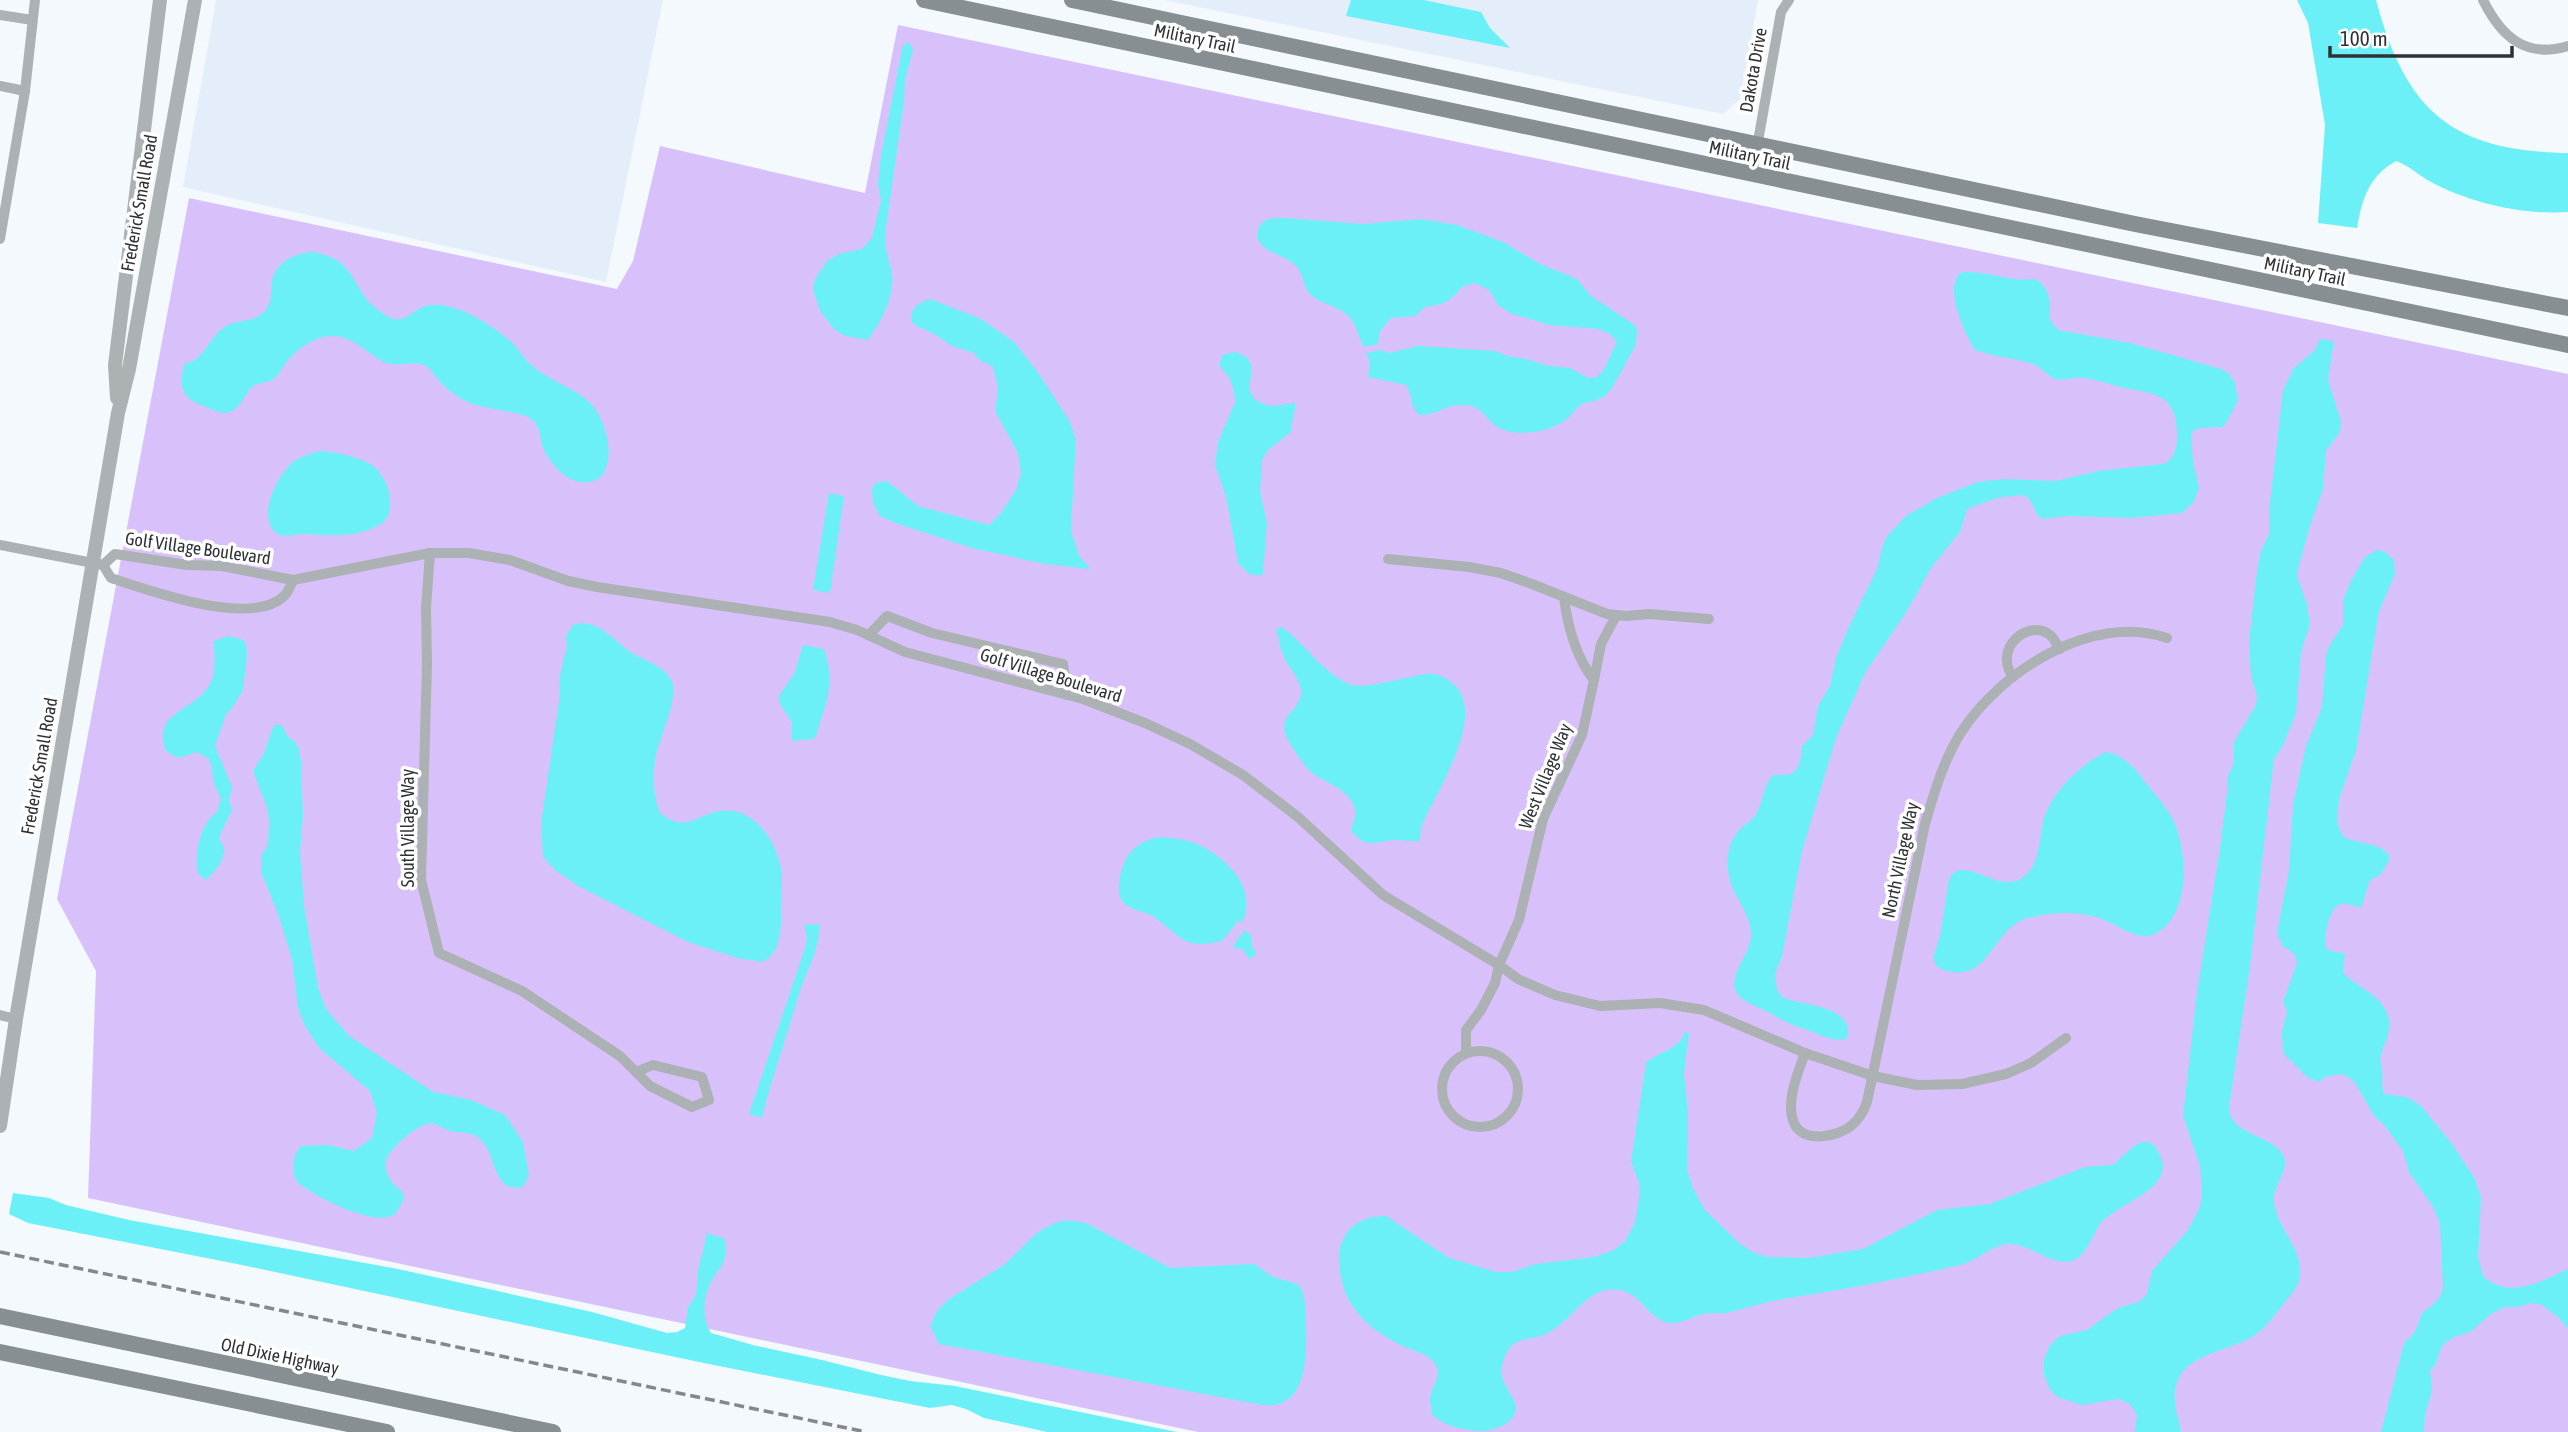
<svg xmlns="http://www.w3.org/2000/svg" width="2568" height="1432" viewBox="0 0 2568 1432" font-family="'Asap Condensed',sans-serif">
<style>
.built{fill:#e3eefa}
.green{fill:#d8c1fa}
.water{fill:#6cf0f8}
.lines{fill:none;stroke-linecap:round;stroke-linejoin:round}
.minor{stroke:#acb1b3;stroke-width:10}
.tertiary{stroke:#acb1b3;stroke-width:14}
.secondary{stroke:#878f92;stroke-width:16}
.rail{stroke:#84888c;stroke-width:3.5;stroke-dasharray:10 5;stroke-linecap:butt}
.labels{text-anchor:middle;dominant-baseline:central;stroke-width:7;stroke-linejoin:round;paint-order:stroke}
.street-label{font-size:18px;fill:#2f3235;stroke:#fff}
</style>
<rect width="100%" height="100%" fill="#f4f9fe"/>
<g class="built">
<polygon points="216,0 663,0 606,282 183,187"/>
<polygon points="1164,0 1758,0 1740,99 1723,114"/>
</g>
<polygon class="green" points="898,25 2568,374 2568,1432 1198,1432 88,1198 96,971 57,899 189,198 617,289 633,261 660,146 865,193"/>
<g class="water">
<polygon points="1351,0 1424,0 1481,12 1490,28 1510,48 1346,16"/>
<path d="M2297 0H2376C2406 112 2452 151 2568 153V212C2521 215 2470 203 2429 181 2417 174 2410 166 2396 161 2369 176 2362 199 2357 228L2318 223 2325 125 2308 23Z"/>
<path d="M910 43 913 50 905 80 904 102 885 234C884 248 889 259 892 273 895 296 881 322 868 340L845 336 835 330 820 311 813 290 815 279 827 261 839 254 862 249 872 238 881 200 878 185 881 155 903 45Z"/>
<path d="M1284 218 1363 224 1421 219 1457 225 1503 242 1540 264 1577 279 1591 296 1633 324 1637 329 1636 345 1612 388 1605 396 1595 401 1583 403C1577 407 1573 413 1568 418 1551 432 1521 437 1501 429 1488 423 1485 410 1471 406 1447 401 1438 416 1419 415 1409 405 1413 395 1406 385L1368 377 1370 361 1366 353 1380 350 1390 353 1418 346 1496 351 1507 356 1526 359 1549 366 1570 368 1588 378 1597 377 1603 371 1617 342 1610 334 1598 329 1549 325 1510 313 1498 305 1489 290 1475 283 1462 287 1452 298 1442 304 1425 307 1415 316 1391 318 1380 331 1378 344 1364 347C1357 336 1357 323 1346 314 1335 305 1319 304 1309 293 1302 284 1303 272 1295 265 1284 254 1253 251 1258 231 1260 218 1273 218 1284 218Z"/>
<path d="M312 252C360 259 348 290 381 312 403 328 406 314 423 307 435 302 449 306 460 310 476 316 497 329 510 341 518 348 523 358 531 365 560 390 596 389 606 434 610 449 610 460 603 475 581 494 556 473 545 452 539 441 542 427 531 419 523 412 485 409 470 403 459 398 448 391 440 382 435 377 432 370 426 366 412 360 398 368 384 362 371 356 363 346 349 340 325 328 300 345 285 364 282 368 280 373 276 377 269 384 260 381 252 387 244 394 243 405 232 411 223 416 217 411 208 408 183 399 178 391 184 364 205 360 207 340 223 328 234 319 252 323 263 313 273 303 270 294 272 282 274 263 295 253 312 252Z"/>
<path d="M1962 272C1990 271 2008 282 2036 279 2052 291 2050 303 2050 320L2058 330 2130 343 2221 369 2228 373 2235 382 2238 400 2227 422 2222 427 2200 428 2191 432 2193 463 2199 487 2194 502 2182 513 2132 518 2069 516 2042 519C2032 513 2035 499 2022 495L1997 498 1967 509 1960 532 1931 568 1907 611 1865 673 1836 738 1802 851 1782 956 1775 974 1777 990 1782 997C1800 1006 1856 1005 1847 1038 1834 1044 1815 1032 1802 1028 1788 1024 1780 1019 1768 1012 1754 1004 1730 1000 1735 978 1739 962 1751 951 1751 933 1750 914 1737 901 1731 884 1725 864 1726 845 1740 829 1745 824 1752 821 1756 814 1763 802 1763 787 1772 776 1776 774 1780 775 1785 775 1800 775 1801 757 1802 746L1813 735 1818 706 1830 686 1836 658 1847 631 1877 569 1883 544 1888 535 1906 516 1937 498 1978 482 2004 479 2056 481 2098 471 2164 464C2175 458 2177 447 2177 436 2178 392 2152 394 2120 387 2107 384 2096 379 2083 378 2074 377 2064 381 2055 379 2047 376 2042 367 2033 364 2014 358 1994 357 1975 350 1965 334 1942 286 1962 272Z"/>
<path d="M930 299 981 319 1014 342 1039 374 1070 422 1076 440 1071 530 1079 556 1089 567V569L1045 564 972 548 898 524 880 516 873 503 872 489 875 483 887 481 918 506 989 525 1001 513 1016 490 1021 473 1018 453 995 411 998 388 993 367 978 359 974 353 952 346 936 335 913 324C907 310 918 303 930 299Z"/>
<path d="M2320 339 2334 341 2328 379 2341 422 2340 432 2326 451 2323 489 2309 529 2298 569V579L2307 604 2310 624 2301 652 2296 714 2282 747 2274 759 2250 966 2229 1108C2231 1136 2271 1134 2283 1155 2291 1169 2273 1184 2274 1200 2275 1228 2307 1251 2299 1281 2297 1289 2289 1297 2284 1303 2276 1314 2266 1327 2255 1335 2231 1352 2185 1352 2176 1385 2172 1402 2178 1415 2181 1432H2135L2137 1415 2130 1404 2118 1399 2082 1405 2057 1397 2049 1388 2044 1374V1359L2050 1345 2060 1336 2087 1330 2118 1308 2139 1302 2147 1294 2152 1271 2188 1230 2200 1207 2202 1192 2200 1166 2183 1116 2197 992 2219 855 2227 793V779L2233 764 2234 742 2256 705 2257 696 2251 676 2249 642 2257 570 2261 551 2269 534V510L2283 391 2293 369 2315 350Z"/>
<path d="M1235 352C1270 361 1233 392 1262 403 1266 405 1269 406 1273 406 1280 406 1288 403 1295 403 1296 412 1291 421 1291 432L1268 450 1262 460 1260 491 1267 524 1263 573 1260 576 1249 574 1238 563 1226 497 1215 465 1218 442 1235 402 1234 391 1229 377 1219 366 1222 355Z"/>
<path d="M323 451C339 453 356 456 370 464 387 473 400 511 381 524 357 539 330 535 303 534 292 534 281 540 273 530 259 511 278 475 293 462 302 456 313 452 323 451Z"/>
<polygon points="829,493 844,496 830,593 813,590"/>
<path d="M2377 550 2385 552 2394 560 2395 574 2379 611 2356 751 2339 799 2337 822 2343 837C2358 844 2388 844 2390 859L2380 875 2370 880 2361 908C2356 906 2349 904 2343 904 2329 904 2325 934 2325 945L2328 950 2345 954 2343 973C2360 990 2392 998 2389 1029 2388 1040 2381 1049 2380 1060 2385 1072 2380 1082 2384 1094L2407 1097 2421 1106 2452 1144 2475 1179 2481 1198 2478 1257 2483 1276C2509 1300 2541 1282 2568 1269V1329L2559 1318 2542 1305 2530 1303 2519 1307H2505L2491 1314 2470 1332 2454 1337 2446 1342 2441 1348 2435 1366 2430 1370 2432 1390 2425 1415 2424 1432H2381L2404 1343 2415 1332 2422 1313 2436 1302 2441 1295 2443 1287 2440 1224 2433 1207 2409 1172 2403 1151 2385 1126 2374 1116 2354 1081 2342 1074 2325 1077 2319 1082 2307 1077 2283 1053 2282 1032 2287 1011 2283 1002 2297 963 2295 955 2282 945 2277 933 2289 870 2293 805 2306 746 2322 707 2326 655 2330 645 2343 625V600L2351 581 2365 557Z"/>
<path d="M580 623C601 623 614 640 630 652 643 660 662 665 670 678 682 694 658 739 655 760 653 778 653 796 660 813 684 833 695 816 719 811 756 805 780 846 782 877 782 890 780 902 781 915 781 933 780 952 763 962L737 958 688 942 580 887 556 871 543 857 541 823 559 702 560 675 567 646 566 636 573 625Z"/>
<path d="M1282 627C1305 643 1323 675 1352 685 1366 689 1407 677 1425 674 1437 673 1446 677 1454 685 1488 715 1435 794 1421 827L1420 841C1411 842 1404 840 1396 840 1377 840 1369 851 1352 832 1351 825 1356 819 1355 811 1353 791 1326 783 1312 773 1304 766 1298 756 1292 747 1271 715 1299 714 1301 694 1302 679 1288 668 1283 655 1280 647 1278 637 1276 629Z"/>
<path d="M228 636 241 639 246 643 247 657 243 690 232 708 226 714 215 746 232 787 229 800 232 810 219 837C220 841 223 844 224 848 226 859 212 876 205 880L197 872C195 852 200 824 217 812L221 799 213 781 212 767 209 759 196 752C183 757 180 761 166 751 150 712 196 711 210 684 217 669 214 656 214 641Z"/>
<path d="M803 645 824 649C836 685 826 702 816 736L813 739 792 741V722L779 703V696L794 674Z"/>
<path d="M277 724 283 726 287 736 295 742 299 749 301 761 303 816 300 852 304 905 318 988 326 1009 349 1036 433 1092 471 1100 505 1115 523 1142 529 1175 523 1187C492 1194 497 1155 481 1140 473 1132 465 1133 455 1132 448 1131 442 1127 435 1124 420 1120 395 1145 387 1157 383 1176 391 1181 403 1193L404 1200C401 1203 398 1211 395 1214 375 1229 312 1195 296 1181 292 1170 292 1156 301 1146L328 1145 354 1151 372 1138 377 1113 370 1091 319 1048 304 1024 298 1008 292 959 278 914 261 872V857L268 844 269 820 267 808 253 771 264 753 273 727Z"/>
<path d="M2106 752C2128 756 2137 772 2150 788 2158 798 2166 807 2172 818 2188 849 2192 915 2155 934 2137 943 2113 921 2096 917 2076 912 2057 912 2038 916 2033 917 2026 918 2022 920 1988 936 1989 988 1938 968L1933 958 1940 936 1949 879C1963 851 2001 899 2026 875 2041 861 2039 836 2044 818 2054 790 2080 765 2106 752Z"/>
<path d="M1158 837C1171 838 1185 839 1197 844 1224 856 1258 887 1243 921H1238L1222 941C1183 950 1182 937 1154 917 1144 910 1127 911 1121 899 1117 892 1119 885 1120 877 1125 854 1135 843 1158 837Z"/>
<path d="M819 924C820 949 808 968 800 991 789 1028 777 1064 766 1101L762 1118 749 1114 805 948 807 938 804 925Z"/>
<polygon points="1245,930 1252,936 1251,943 1256,955 1249,959 1243,949 1233,948 1236,941"/>
<path d="M1685 1032 1689 1033 1684 1074 1688 1113 1687 1169 1693 1189 1705 1210 1739 1243 1754 1253 1768 1257 1808 1258 1863 1249 1937 1210 1990 1204 2085 1167 2113 1165C2127 1154 2148 1123 2161 1158 2174 1191 2111 1205 2098 1227 2093 1236 2089 1246 2082 1254 2061 1277 2032 1242 2008 1244 1990 1246 1977 1261 1960 1265 1901 1279 1842 1290 1783 1299 1764 1302 1745 1309 1726 1313 1717 1314 1709 1312 1700 1315 1691 1317 1685 1322 1675 1323 1651 1325 1645 1297 1623 1291 1589 1282 1575 1319 1548 1333 1529 1343 1511 1333 1503 1362 1498 1380 1508 1387 1514 1401 1523 1421 1495 1431 1481 1431 1464 1431 1445 1426 1432 1415 1432 1410 1430 1404 1430 1399 1431 1385 1443 1377 1435 1364 1428 1353 1413 1351 1403 1346 1373 1332 1347 1311 1341 1277 1338 1263 1337 1248 1345 1236 1353 1221 1370 1216 1386 1216L1449 1258 1496 1272H1512L1536 1264 1594 1257 1614 1250 1625 1241 1634 1225 1638 1206 1640 1186 1631 1161 1646 1063C1659 1051 1679 1050 1685 1032Z"/>
<path d="M13 1193 49 1198 66 1205 129 1220 398 1269 592 1312 667 1333 677 1332 685 1328 688 1307 696 1295 698 1270 707 1233 725 1239C725 1246 726 1254 724 1261 722 1267 718 1270 715 1275 704 1291 700 1316 711 1333L753 1345 822 1360 881 1375 910 1381 955 1386 1177 1432H1047L984 1418 966 1409 952 1405 930 1408 699 1362 242 1265 28 1223 9 1214Z"/>
<path d="M1066 1220 1086 1223 1170 1268 1254 1264 1273 1277 1298 1284C1307 1295 1305 1312 1306 1326 1307 1357 1307 1411 1262 1405L939 1344 930 1326 937 1311 949 1299 1004 1265 1038 1232 1055 1223Z"/>
</g>
<g class="lines">
<g class="minor">
<path d="M2483 0C2501 36 2525 59 2568 46"/>
<polyline points="0,15 32,20"/>
<polyline points="0,86 25,91"/>
<polyline points="1752,175 1781,12 1789,0"/>
<polyline points="0,239 25,91 35,0"/>
<path d="M0 545 103 565 111 578C149 590 253 629 285 595 289 591 291 584 293 580"/>
<polyline points="430,553 426,608 427,664 421,880 439,953 522,991 620,1056 650,1086 692,1107 709,1100 702,1077 653,1065 636,1072"/>
<polyline points="1388,559 1469,567 1501,573 1532,584 1607,614 1626,616 1649,614 1709,619"/>
<polyline points="103,565 115,554 187,565 222,566 293,580 430,553 469,553 510,560 568,581 597,587 830,622 857,630 905,652 1083,699 1145,723 1190,744 1243,775 1298,817 1383,895 1499,965 1518,979 1555,995 1600,1006 1660,1003 1704,1010 1805,1053 1873,1076 1917,1085 1962,1084 2006,1074 2031,1063 2066,1038"/>
<polyline points="869,635 887,616 932,633 1063,664 1067,695"/>
<path d="M2013 677C1992 647 2030 618 2050 635 2054 638 2057 645 2060 649"/>
<polyline points="1594,680 1601,644 1616,616"/>
<polyline points="0,1015 16,1019"/>
<circle cx="1480" cy="1089" r="38"/>
<path d="M1466 1053V1030L1481 1010 1495 983 1499 965 1519 920 1543 819 1582 735 1594 680C1576 658 1567 624 1564 597"/>
<path d="M1805 1053C1798 1073 1785 1102 1794 1123 1803 1144 1838 1137 1852 1125 1859 1119 1864 1111 1867 1102L1925 824C1934 793 1943 762 1960 734 1999 672 2092 612 2167 638"/>
</g>
<g class="tertiary">
<polyline points="117,398 115,365 160,0"/>
<polyline points="0,1126 16,1019 118,413 129,369 195,0"/>
</g>
<g class="secondary">
<polyline points="924,0 2568,345"/>
<polyline points="1072,0 2135,224 2568,308"/>
<polyline points="0,1316 553,1432"/>
<polyline points="0,1352 387,1432"/>
</g>
<polyline class="rail" points="0,1252 866,1432"/>
</g>
<g class="labels">
<g class="street-label">
<text transform="translate(1195 38) rotate(12)">Military Trail</text>
<text transform="translate(1753 70) rotate(-80)">Dakota Drive</text>
<text transform="translate(1750 155) rotate(12)">Military Trail</text>
<text transform="translate(139 203) rotate(-80)">Frederick Small Road</text>
<text transform="translate(2305 271) rotate(12)">Military Trail</text>
<text transform="translate(198 548) rotate(8)">Golf Village Boulevard</text>
<text transform="translate(1051 675) rotate(17)">Golf Village Boulevard</text>
<text transform="translate(39 766) rotate(-80)">Frederick Small Road</text>
<text transform="translate(1545 776) rotate(-68)">West Village Way</text>
<text transform="translate(407 828) rotate(-90)">South Village Way</text>
<text transform="translate(1900 860) rotate(-78)">North Village Way</text>
<text transform="translate(280 1356) rotate(12)">Old Dixie Highway</text>
</g>
</g>
<path d="M2330 46v10h182v-10" fill="none" stroke="#2f3235" stroke-width="3.5"/>
<text x="2340" y="46" font-size="21" fill="#2f3235" stroke="#ffffff" stroke-width="5" paint-order="stroke">100 m</text>
</svg>
